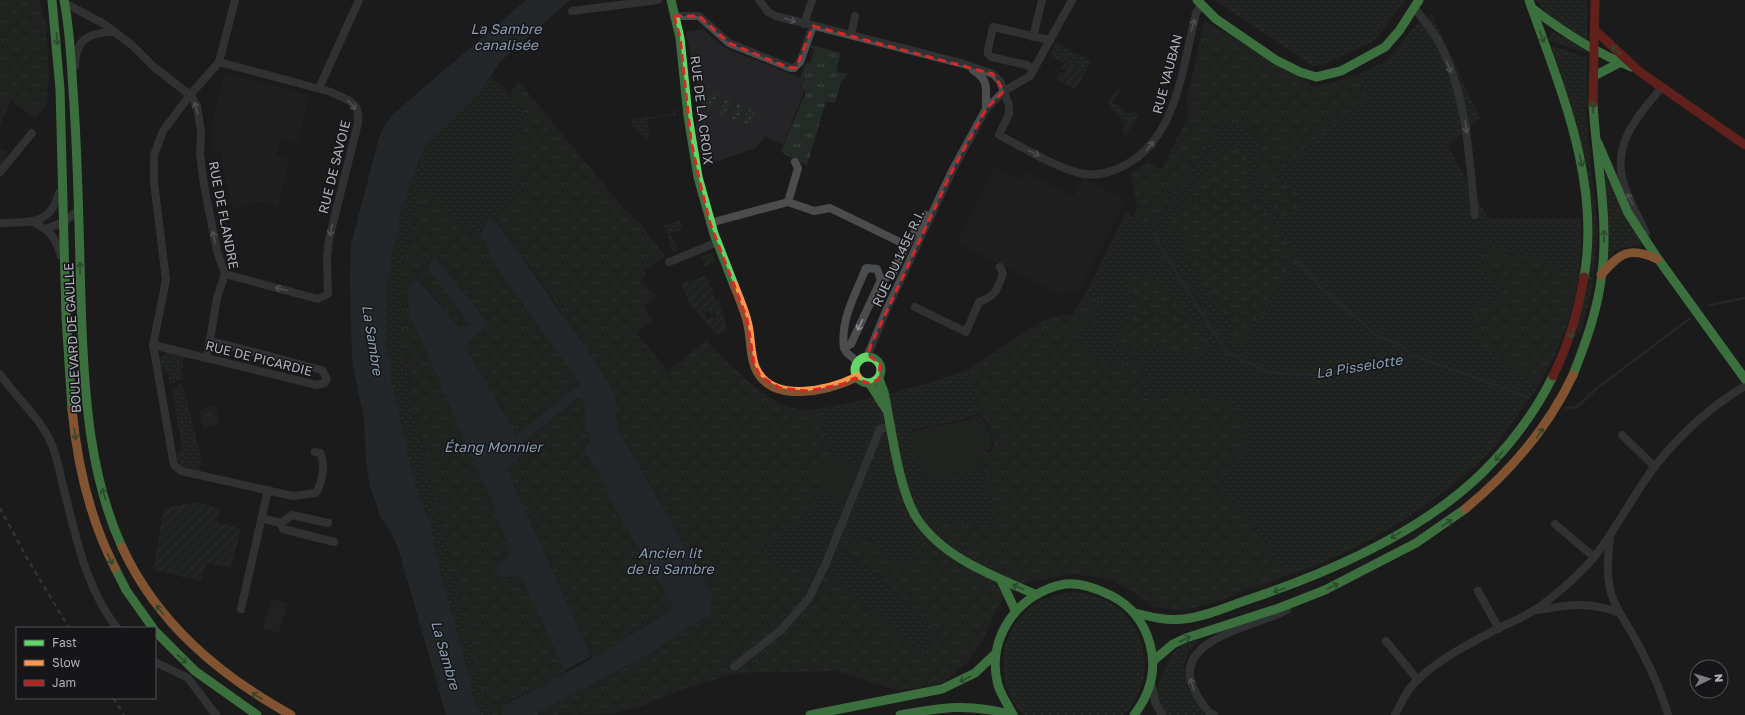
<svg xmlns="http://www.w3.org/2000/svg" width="1745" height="715" viewBox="0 0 1745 715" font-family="'Golos Text',sans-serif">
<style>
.built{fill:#252527}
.grass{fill:url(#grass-dots)}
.forest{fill:url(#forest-crowns)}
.wetland{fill:url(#wetland-marsh);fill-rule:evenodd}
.park{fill:url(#park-tufts)}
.garden{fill:url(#garden-furrows);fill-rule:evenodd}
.pitch{fill:#242a25}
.water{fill:#2f353d}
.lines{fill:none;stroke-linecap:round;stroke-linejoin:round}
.stream{stroke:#2f353d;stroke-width:2.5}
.street{stroke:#4b4c4e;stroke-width:8}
.fast{stroke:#63d668;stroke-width:9}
.slow{stroke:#ff974d;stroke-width:9}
.jam{stroke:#b3261e;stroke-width:9}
.rail{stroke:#4c4c4f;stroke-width:2.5;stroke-dasharray:5 4;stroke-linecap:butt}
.oneway{stroke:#8b8e95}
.oneway2{stroke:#407f44}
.marked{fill:none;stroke:#d62828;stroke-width:3;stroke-dasharray:8 5;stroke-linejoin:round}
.labels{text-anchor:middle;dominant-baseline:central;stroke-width:3;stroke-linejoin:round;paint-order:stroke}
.street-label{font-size:13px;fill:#aeb1bb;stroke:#161517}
.water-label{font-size:14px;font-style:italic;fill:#899cb2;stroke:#161517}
</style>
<defs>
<pattern id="grass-dots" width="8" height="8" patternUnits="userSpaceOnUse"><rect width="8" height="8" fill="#242a25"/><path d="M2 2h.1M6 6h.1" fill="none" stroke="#414643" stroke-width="1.8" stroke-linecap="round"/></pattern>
<pattern id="forest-crowns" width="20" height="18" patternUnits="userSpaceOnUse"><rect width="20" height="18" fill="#242a25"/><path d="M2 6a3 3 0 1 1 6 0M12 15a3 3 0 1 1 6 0" fill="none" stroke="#414643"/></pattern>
<pattern id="wetland-marsh" width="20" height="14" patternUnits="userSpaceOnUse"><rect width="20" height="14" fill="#242a25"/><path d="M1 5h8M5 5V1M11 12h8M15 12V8" fill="none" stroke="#414643"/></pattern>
<pattern id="park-tufts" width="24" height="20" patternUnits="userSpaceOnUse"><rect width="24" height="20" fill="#242a25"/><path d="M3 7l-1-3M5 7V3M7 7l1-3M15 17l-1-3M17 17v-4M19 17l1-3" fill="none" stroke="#414643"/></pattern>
<pattern id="garden-furrows" width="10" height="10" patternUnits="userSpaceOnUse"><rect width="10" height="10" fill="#242a25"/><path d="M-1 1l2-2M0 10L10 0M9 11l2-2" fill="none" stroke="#414643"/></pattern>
</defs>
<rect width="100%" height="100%" fill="#1b1b1b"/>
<g class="built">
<polygon points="703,29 725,48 796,76 800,78 801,76 804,79 800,87 805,90 783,145 765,136 756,148 704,166 696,131 696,121 700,119 699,116 696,115 696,111 701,105 686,32"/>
<polygon points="225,74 309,95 298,142 280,138 275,156 290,160 278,207 260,202 232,208 220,150 212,152 212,124"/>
<polygon points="994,167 1019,179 1023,172 1073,197 1083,179 1126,200 1081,288 1070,292 1069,289 1060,294 957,242"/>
</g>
<g class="grass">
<polygon points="1214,0 1406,0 1374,41 1324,64 1313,66"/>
<path d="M1537 0H1587V40C1574 33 1543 14 1537 0Z"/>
<path d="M1432 14 1480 118 1448 146 1488 218H1581V252L1578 277 1537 259 1501 281 1495 309 1477 341 1537 388C1530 400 1522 409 1514 420 1507 430 1500 441 1492 449 1439 504 1361 551 1289 575L1218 480 1249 442 1199 391 1140 397C1147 378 1151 373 1135 357 1126 358 1121 365 1112 365 1101 366 1081 349 1080 337 1079 335 1081 331 1082 328L1090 323 1102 305 1087 291 1126 212 1133 217 1137 209 1144 222 1155 226 1211 140 1213 128C1215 126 1218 123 1221 122 1231 119 1258 133 1260 143 1261 151 1257 157 1254 164L1367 95 1357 75 1388 60 1419 21Z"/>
<polygon points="1552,31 1587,50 1586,53 1549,40"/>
<polygon points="1056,43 1091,61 1085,73 1049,55"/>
<polygon points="1551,45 1587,58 1586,118 1598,233 1592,289 1581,332 1575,330 1590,204"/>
<polygon points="491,77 505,89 527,118 515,141 519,195 485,224 476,235 425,192 420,198 403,263 400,290 406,364 416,426 423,446 434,500 490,715 480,715 473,697 467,668 438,564 430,522 418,493 410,464 392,383 386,339 385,310 387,283 400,215 423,151 430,139 479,93"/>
<polygon points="1119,87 1122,89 1113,100 1114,103 1130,114 1132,111 1139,115 1126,135 1122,131 1125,124 1112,110 1108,101"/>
<polygon points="713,91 718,93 710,108 705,106"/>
<polygon points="727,98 732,100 724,115 719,113"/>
<polygon points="738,104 743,106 736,121 731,118"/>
<polygon points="673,109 676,109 677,115 648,119 650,136 647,140 631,124 631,119 673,114"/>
<polygon points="749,109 755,112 748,126 742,123"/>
<path d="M1605 171 1642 244 1639 246C1626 246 1616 248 1608 259Z"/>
<polygon points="680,220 683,229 670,234 679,249 674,252 669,245 671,242 663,226"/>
<path d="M167 352 183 355 182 378 170 385 168 373C161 370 160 365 160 358Z"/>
<path d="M967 370 980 415 974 414 966 419 912 430 922 480 983 471 999 524 939 522V534L1024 583 1003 600 974 570 943 556 925 541 906 569 868 537 842 548 936 629 924 653 828 572 812 570H780L761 546 808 514 811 505 810 498 815 491 829 453 819 409C869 399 919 388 967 370Z"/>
<polygon points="182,383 202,460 199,471 180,465 177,454 182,450 172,390"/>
<path d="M1075 592C1089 594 1101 597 1113 604 1150 628 1156 685 1123 715H1024C992 683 997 627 1037 603 1048 596 1061 593 1075 592Z"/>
<path d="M1200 640C1170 662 1189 694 1208 715H1166C1162 711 1157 702 1157 695 1157 684 1168 657 1176 650 1183 644 1191 642 1200 640Z"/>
</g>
<g class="forest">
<polygon points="0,0 39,0 46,24 49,78 46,106 35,118 11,100 0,126"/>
<path d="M1204 21 1295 70 1313 87 1357 75 1367 95 1273 177H1267L1255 169C1253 160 1262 153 1260 142 1257 132 1230 119 1221 122 1218 123 1215 126 1213 128L1211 140 1155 226 1144 223 1137 209 1131 174 1149 162 1162 169 1189 114 1186 104Z"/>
<path d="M519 82 619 203 642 225 663 254 664 256 644 270 646 275 640 281 656 295 644 307 653 319 637 333 668 371 707 340C731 364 763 402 797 409 804 410 812 409 819 409L829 453 815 491 810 498 811 505 808 514 761 546 780 570H812L828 572 924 653 936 629 842 547 868 537 906 569 924 541 943 555 974 570 1003 600 997 608 985 637 967 663 944 682 919 688 895 690 837 671 737 673 683 689 639 707 609 714 532 715 652 652 685 629 709 615V587L619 432 616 413 619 409 616 399 549 293 497 223 491 219 519 195 515 141 527 118 509 93Z"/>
<polygon points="0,149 9,152 0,169"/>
<path d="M425 191 476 235 482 229 483 241 491 253 490 258 580 384 516 436 465 347 489 324 435 257 428 265 470 325 462 330 422 282 408 289 407 301 409 314 439 380 469 453 493 503 497 519 510 548 508 557 499 563 503 578 518 576 522 578 567 673C560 678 551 683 543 687 529 694 506 696 501 712L503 715H490L481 683 434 500 423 446 416 426 403 338 400 290 403 263 420 198Z"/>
<path d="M1482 244 1537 259 1578 277C1573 317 1558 354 1537 388L1477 341 1474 304 1487 301 1495 309 1501 281 1489 277 1482 265 1478 251Z"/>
<path d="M1087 291 1102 305 1090 323 1082 328C1081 331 1079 335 1080 337 1081 349 1101 366 1112 365 1121 365 1126 358 1135 357 1151 373 1146 378 1140 397L1199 391 1240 409 1249 442 1218 480 1289 575 1206 605 1177 611 1152 606 1132 591 1109 579 1074 574 1024 583 939 534V522L998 524 981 462V455L992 450 994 446 993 438 986 421 980 415 967 370 1047 318 1073 314Z"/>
<polygon points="579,398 581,399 586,410 585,426 590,436 588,455 609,492 609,496 675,609 592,658 507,470 523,453 518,445"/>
</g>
<g class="wetland">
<path d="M1231 145 1238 151 1249 154 1244 166C1250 189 1262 212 1279 228L1277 230 1294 248V255L1299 262 1293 266 1291 264 1264 309 1265 311 1264 313H1262L1237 347 1229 318 1221 308 1213 304 1207 288 1193 270 1185 263 1190 241 1180 230 1169 229 1167 225 1188 199 1194 196 1199 179 1207 170 1216 154ZM1221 268 1225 272V276L1222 278 1216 274Z"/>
<path d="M1264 177 1274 180 1282 179 1300 197C1302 209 1288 215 1280 218L1268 199 1261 180Z"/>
<polygon points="1160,237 1164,241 1171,259 1203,307 1227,347 1235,354 1232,363 1219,350 1200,313 1159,251 1157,243"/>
<path d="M1146 274H1150L1170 297H1174L1189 318 1186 320 1192 330 1194 328 1201 339H1206L1203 343 1208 354 1202 353 1199 356C1178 351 1140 341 1120 349L1111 342C1119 334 1129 327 1130 315L1127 312 1132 306 1130 304 1132 293 1127 285 1134 275 1140 279Z"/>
</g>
<g class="park">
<polygon points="811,45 841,53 836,71 848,74 841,82 835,103 826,101 807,166 781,152 806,91 801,88 804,79 801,76 806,63 810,63 814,49 810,47"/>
<polygon points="215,406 220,424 203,428 199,410"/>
</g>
<g class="garden">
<polygon points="1064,62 1085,73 1076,90 1055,79 1059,72 1066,73 1067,70 1061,69"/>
<polygon points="712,253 716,262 701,267 705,264 702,257"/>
<path d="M706 275 716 301 719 300 728 331 717 335 690 305 681 284ZM709 311 710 314 716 312 717 317 705 319V312Z"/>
<polygon points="195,502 220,508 217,522 241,529 231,568 206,563 201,581 153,570 164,509"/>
</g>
<g class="pitch">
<path d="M976 415C987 419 993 436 991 448L980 455 983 471 922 480 912 431 968 420Z"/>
<polygon points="829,453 860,465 846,503 815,491"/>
<polygon points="272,599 288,604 279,633 262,628"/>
</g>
<g class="water">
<polygon points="526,0 570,0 501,61 479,93 428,142 419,160 400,215 387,283 386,339 392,383 410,464 418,493 430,522 438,564 467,668 473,697 480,715 446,715 399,551 392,534 381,518 370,486 366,462 364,418 355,377 352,358 350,279 351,244 378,142 382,130 392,115"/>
<path d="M491 219 497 223C521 255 543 288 566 320 586 348 608 376 619 409L616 413 619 432 709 587 712 597 709 615 685 629 652 652 541 711 532 715H503L501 712 503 707 515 699 543 687 675 609 608 496 609 492 588 455 586 447 590 441V436L585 426 586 410 581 399 578 398 519 445 523 453 507 470 591 656 565 670 522 578C515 574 506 579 499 576L497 568 499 563 508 557 510 548 497 519 493 503 469 453 439 380 409 314 407 294 409 285 415 280H418L462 330 470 325 429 270 428 265 435 257 489 324 465 347 516 435 580 384 490 258 491 253C484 243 479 236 485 224Z"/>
</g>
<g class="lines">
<g class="stream">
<polyline points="1155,238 1225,351 1252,365 1273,373 1317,375 1385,364 1415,356"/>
<polyline points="1294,259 1298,262"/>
<polyline points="1300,264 1324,290 1376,335 1401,346 1415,356 1528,397"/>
<polyline points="1710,305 1745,298"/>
<polyline points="1566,408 1577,407 1596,389 1689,319"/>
</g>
<g class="street">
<path d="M235 0 219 62 190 95 163 131 154 155V183L166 280 153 345 174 465 181 471 293 496 316 493C322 483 326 463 320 453L315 452"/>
<path d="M759 0 768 12 776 16 964 64 993 74 1000 81 1009 105V114L999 135C1024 148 1051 165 1079 173 1092 176 1105 174 1117 169 1177 145 1182 68 1196 13L1201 5"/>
<polyline points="65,3 104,24 133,46 154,67 190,95 197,106 201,132 200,154 204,185 217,251 225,274 217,298 207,357"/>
<path d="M1414 7C1423 19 1432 30 1439 42 1467 95 1469 157 1475 215"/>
<polyline points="572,11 658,0"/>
<polyline points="674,16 699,16 729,43 791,68 794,68 800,62 813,26"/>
<polyline points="804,24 812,0"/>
<polyline points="851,35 855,16"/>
<polyline points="1033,37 1042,0"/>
<polyline points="219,62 331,92 350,101 356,107 358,114 358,123 329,239 327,257 328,294 318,299 225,274"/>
<path d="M75 66C75 38 91 32 115 32"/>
<path d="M973 70C991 81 985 91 986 109"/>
<polyline points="1034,70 1027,65 991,57 988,54 988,50 993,27 1050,40"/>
<polyline points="319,88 359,0"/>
<polyline points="0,172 32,133"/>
<polyline points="788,202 814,211 830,208 906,245"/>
<polyline points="788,202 798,168 795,162"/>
<path d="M33 222C51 231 55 237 61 256"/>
<path d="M0 223C29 222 50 226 59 193"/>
<polyline points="710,223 788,202"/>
<polyline points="46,229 64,222 78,210"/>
<path d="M1646 233C1639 218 1631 204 1625 188 1610 146 1636 118 1662 87"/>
<polyline points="669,262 718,242"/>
<path d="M881 280 877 269 866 268C856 293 840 320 844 348L851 344 881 280 892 275 906 245 926 215"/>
<path d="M915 307 966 332 979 302C996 296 997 290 1003 274L1000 267"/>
<polyline points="153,345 317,385 325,383 327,379 322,370 211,341"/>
<polyline points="844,348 847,353 858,362"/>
<polyline points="867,357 886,311 952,171 986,109 1004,91 1030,76 1072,0"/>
<path d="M0 374C16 398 41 418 52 445 57 458 60 473 63 486 76 536 85 587 117 628"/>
<polyline points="1622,435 1655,467"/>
<polyline points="261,518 281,523 283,529 334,542"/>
<polyline points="281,523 292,515 328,523"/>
<polyline points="1555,524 1594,557"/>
<path d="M1610 536C1608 555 1606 575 1611 593 1616 610 1626 622 1634 637 1648 662 1660 687 1668 715"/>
<polyline points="1478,591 1499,629"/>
<polyline points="241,609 268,490"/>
<path d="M1538 610C1569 605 1587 601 1617 612"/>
<polyline points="1386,641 1418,680"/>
<polyline points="155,662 188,678 216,715"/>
<polyline points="734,667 781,630 809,598 826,563 880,429 892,426"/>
<polyline points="1152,686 1155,702 1162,715"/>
<path d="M1214 715C1206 712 1197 696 1194 689 1169 639 1258 626 1287 610"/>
<path d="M1395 715C1399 707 1403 699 1408 691 1425 666 1472 642 1499 628 1518 619 1535 612 1551 598 1566 586 1582 572 1595 556 1617 528 1633 495 1655 466 1679 436 1711 406 1745 386"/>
</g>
<g class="fast">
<polyline points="52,0 60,89 66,317 72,409"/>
<path d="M64 0C70 29 71 60 73 90 79 170 79 249 82 329 85 402 91 479 122 547"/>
<polyline points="671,0 680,38 688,116 698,177 714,234 734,285"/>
<polyline points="1197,0 1216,19 1276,60 1300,72 1316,77 1341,71 1385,47 1399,31 1419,0"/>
<path d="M1529 0C1560 89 1601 180 1584 277"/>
<path d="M1532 8C1563 32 1595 53 1632 67"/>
<polyline points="1594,76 1619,63"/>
<polyline points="1598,143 1628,213 1656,256 1745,379"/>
<circle cx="868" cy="370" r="13"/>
<path d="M1573 375C1586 342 1598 309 1602 273 1609 217 1596 160 1593 103"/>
<path d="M879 379 884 392C891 426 899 493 918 520 944 558 995 577 1035 594"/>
<polyline points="870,384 886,409"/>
<polyline points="115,568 126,590 153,628"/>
<polyline points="1001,580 1015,610"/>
<path d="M1135 613C1151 617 1167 621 1183 619 1205 617 1226 607 1247 600 1328 573 1422 533 1484 471 1512 443 1536 411 1553 376"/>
<polyline points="155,631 195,671 257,715"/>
<polyline points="1153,661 1173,644 1186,638 1279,608 1325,590 1416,543 1465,509"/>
<polyline points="810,715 942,689 975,673 995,654"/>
<path d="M900 715C943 707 970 703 1013 715"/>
<path d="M1013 715C1008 705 1001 695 998 685 985 638 1019 592 1065 584 1081 582 1098 589 1112 596 1131 606 1144 622 1150 644 1157 670 1150 694 1134 715"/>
</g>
<g class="slow">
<path d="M1601 275C1620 253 1629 246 1657 259"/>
<path d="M734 285C739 298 745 311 748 325 751 339 750 354 755 367 771 406 830 390 857 377"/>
<path d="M72 409C77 464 90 519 115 568"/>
<path d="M1465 509C1510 472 1548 428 1573 375"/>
<path d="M122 547C157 623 219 675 291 715"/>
</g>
<g class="jam">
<polyline points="1596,31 1640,72 1745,145"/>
<polyline points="1593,103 1595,0"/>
<path d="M1553 376C1569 344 1578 312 1584 277"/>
</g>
<g class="rail">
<polyline points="0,508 27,558 69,628"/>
<polyline points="113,698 124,715"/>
</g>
</g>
<defs><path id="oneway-shaft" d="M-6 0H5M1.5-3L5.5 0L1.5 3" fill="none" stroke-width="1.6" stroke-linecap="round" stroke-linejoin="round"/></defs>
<g class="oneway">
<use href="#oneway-shaft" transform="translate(790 20) rotate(17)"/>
<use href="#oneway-shaft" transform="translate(1193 25) rotate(-75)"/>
<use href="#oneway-shaft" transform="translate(1449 67) rotate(68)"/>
<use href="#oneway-shaft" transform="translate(352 105) rotate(49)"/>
<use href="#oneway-shaft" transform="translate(196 108) rotate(-107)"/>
<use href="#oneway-shaft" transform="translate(1466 127) rotate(83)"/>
<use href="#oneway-shaft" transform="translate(1150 146) rotate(-51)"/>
<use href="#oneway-shaft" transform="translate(1034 153) rotate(26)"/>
<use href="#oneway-shaft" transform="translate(1630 199) rotate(-115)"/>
<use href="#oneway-shaft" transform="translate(331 230) rotate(104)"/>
<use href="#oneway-shaft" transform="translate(214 237) rotate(-102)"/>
<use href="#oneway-shaft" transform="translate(281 289) rotate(-165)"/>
<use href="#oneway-shaft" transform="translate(860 325) rotate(115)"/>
<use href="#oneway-shaft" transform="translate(1192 684) rotate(-108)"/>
</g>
<g class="oneway2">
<use href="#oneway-shaft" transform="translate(1542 37) rotate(70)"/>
<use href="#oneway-shaft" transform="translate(57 39) rotate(85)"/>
<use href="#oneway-shaft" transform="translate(1616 50) rotate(-137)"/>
<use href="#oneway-shaft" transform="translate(1593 107) rotate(-93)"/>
<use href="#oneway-shaft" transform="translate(1581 161) rotate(76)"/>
<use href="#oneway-shaft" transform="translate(1604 236) rotate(-89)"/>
<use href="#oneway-shaft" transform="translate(80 268) rotate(-91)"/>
<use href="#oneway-shaft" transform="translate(1572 333) rotate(108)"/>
<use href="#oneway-shaft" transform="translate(1540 433) rotate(-55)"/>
<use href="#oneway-shaft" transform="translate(75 434) rotate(81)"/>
<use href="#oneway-shaft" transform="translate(1499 456) rotate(132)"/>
<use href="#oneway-shaft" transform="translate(104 494) rotate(-106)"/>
<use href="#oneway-shaft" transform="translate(1447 523) rotate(-35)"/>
<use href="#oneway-shaft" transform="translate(1396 535) rotate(149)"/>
<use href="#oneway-shaft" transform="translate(110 559) rotate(67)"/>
<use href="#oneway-shaft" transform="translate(1333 586) rotate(-25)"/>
<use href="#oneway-shaft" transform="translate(1018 587) rotate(-157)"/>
<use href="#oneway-shaft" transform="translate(1279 590) rotate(162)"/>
<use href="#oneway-shaft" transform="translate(160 610) rotate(-128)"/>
<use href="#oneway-shaft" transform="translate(1185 639) rotate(-24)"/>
<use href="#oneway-shaft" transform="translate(182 659) rotate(43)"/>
<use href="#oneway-shaft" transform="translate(965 679) rotate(152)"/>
<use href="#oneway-shaft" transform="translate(257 696) rotate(-148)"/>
</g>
<path d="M0 0H1745V715H0ZM674 16H699L729 43 787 67 796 68 813 26 993 74 1004 91 986 109 952 171 871 345 868 355 880 364 879 379 870 384 855 378 843 384 808 391 780 388 760 376 754 363 747 319 710 223 700 183 691 141 680 37Z" fill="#1b1b1b" fill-opacity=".55" fill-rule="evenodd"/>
<path class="marked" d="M674 16H699L729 43 787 67 796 68 813 26 993 74 1004 91 986 109 952 171 871 345 868 355 880 364 879 379 870 384 855 378 843 384 808 391 780 388 760 376 754 363 747 319 710 223 700 183 691 141 680 37Z"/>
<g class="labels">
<g class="street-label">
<text transform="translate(1167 74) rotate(-75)">RUE VAUBAN</text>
<text transform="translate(702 110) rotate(83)">RUE DE LA CROIX</text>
<text transform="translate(334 167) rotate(-76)">RUE DE SAVOIE</text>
<text transform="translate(224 215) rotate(79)">RUE DE FLANDRE</text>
<text transform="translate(898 258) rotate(-65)">RUE DU 145E R.I.</text>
<text transform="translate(72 338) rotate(-93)">BOULEVARD DE GAULLE</text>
<text transform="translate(259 358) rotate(14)">RUE DE PICARDIE</text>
</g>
<g class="water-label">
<text x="506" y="28">La Sambre<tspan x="506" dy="16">canalisée</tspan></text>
<text transform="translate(373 340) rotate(81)">La Sambre</text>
<text transform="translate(1359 366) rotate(-9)">La Pisselotte</text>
<text x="493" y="446">Étang Monnier</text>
<text x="670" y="552">Ancien lit<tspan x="670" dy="16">de la Sambre</tspan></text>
<text transform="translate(446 655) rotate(74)">La Sambre</text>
</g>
</g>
<rect x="16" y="627" width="140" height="72" fill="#161517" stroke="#535359"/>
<rect x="24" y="640" width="20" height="6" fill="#63d668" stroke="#535359"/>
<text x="52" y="647" font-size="12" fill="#aeb1bb">Fast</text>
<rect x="24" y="660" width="20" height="6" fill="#ff974d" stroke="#535359"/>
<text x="52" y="667" font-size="12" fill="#aeb1bb">Slow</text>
<rect x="24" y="680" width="20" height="6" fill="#b3261e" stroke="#535359"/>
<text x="52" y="687" font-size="12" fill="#aeb1bb">Jam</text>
<g transform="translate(1709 679) rotate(85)"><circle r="19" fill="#161517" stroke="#535359"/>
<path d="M0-3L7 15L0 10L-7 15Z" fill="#7b7c83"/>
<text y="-6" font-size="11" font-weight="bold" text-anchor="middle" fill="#aeb1bb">N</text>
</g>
</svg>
